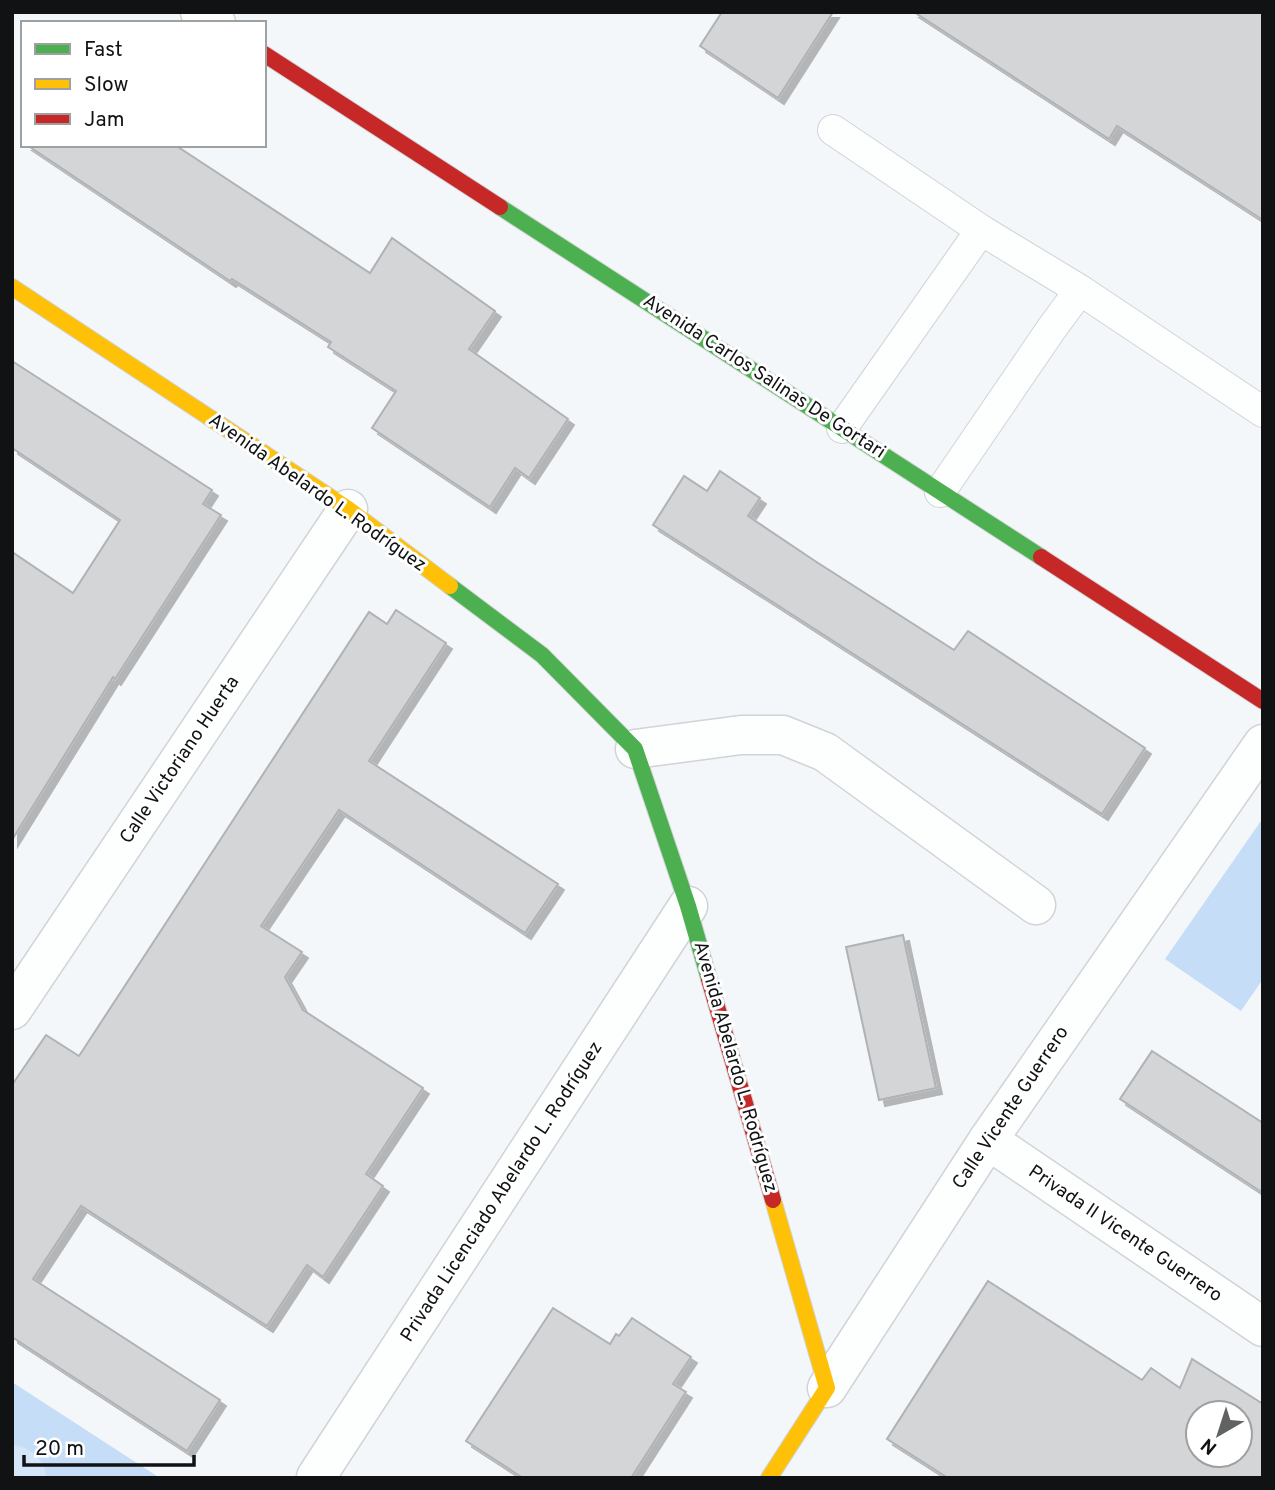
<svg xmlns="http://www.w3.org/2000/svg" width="1275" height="1490" viewBox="0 0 1275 1490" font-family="Overpass,sans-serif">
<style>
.green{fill:#c6ddf7}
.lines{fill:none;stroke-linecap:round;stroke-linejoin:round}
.canal{stroke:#d5e6f8;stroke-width:60}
.building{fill:#d3d5d7;stroke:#b0b2b5;stroke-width:2;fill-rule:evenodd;filter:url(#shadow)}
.lane-casing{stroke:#d1d3d6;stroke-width:32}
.street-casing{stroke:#d1d3d6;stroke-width:41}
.fast-casing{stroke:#d1d3d6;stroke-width:18}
.slow-casing{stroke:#d1d3d6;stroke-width:18}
.jam-casing{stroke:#d1d3d6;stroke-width:18}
.lane{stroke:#fdfefe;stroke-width:30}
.street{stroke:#fdfefe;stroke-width:38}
.fast{stroke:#4caf50;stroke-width:16}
.slow{stroke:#ffc107;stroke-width:16}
.jam{stroke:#c62828;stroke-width:16}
.labels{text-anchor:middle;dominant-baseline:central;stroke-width:6;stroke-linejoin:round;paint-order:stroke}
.street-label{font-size:19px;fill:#101214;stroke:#fff}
</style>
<defs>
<filter id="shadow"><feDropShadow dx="6" dy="6" stdDeviation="0" flood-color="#0004"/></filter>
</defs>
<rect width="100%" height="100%" fill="#f4f7fa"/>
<g class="green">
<polygon points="1263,818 1263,979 1241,1011 1165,959"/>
<polygon points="12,1382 160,1478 12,1478"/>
</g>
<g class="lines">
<polyline class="canal" points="12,1475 16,1478"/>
</g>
<g class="building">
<polygon points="722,12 833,12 778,98 700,46"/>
<polygon points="914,12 1263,12 1263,220 1117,126 1109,139"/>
<polygon points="27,145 175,145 370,273 392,238 495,311 469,349 568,419 529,478 515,468 490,507 372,428 396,391 328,347 331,342 232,279 230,281"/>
<polygon points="12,361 212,490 203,504 221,515 115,679 113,677 12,840 12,552 73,593 120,520 12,448"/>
<polygon points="720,471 760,498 748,516 815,561 954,650 968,631 1145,748 1102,814 653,525 684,476 707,491"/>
<polygon points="396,610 446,643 369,761 558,884 525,933 339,810 261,926 302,952 285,977 303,1010 423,1088 366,1174 383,1186 323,1277 307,1265 267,1326 81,1206 33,1279 220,1400 187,1451 12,1337 12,1085 46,1035 79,1056 369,612 387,624"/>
<polygon points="903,935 936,1088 879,1100 846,947"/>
<polygon points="1152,1051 1263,1123 1263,1193 1120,1099"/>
<path d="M988 1281 1142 1380 1151 1368 1180 1388 1192 1359 1263 1404V1478H948L887 1439ZM1198 1413H1240V1455H1198Z"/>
<polygon points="553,1308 610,1344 616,1334 619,1336 632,1318 691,1357 673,1384 686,1392 631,1478 523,1478 466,1441"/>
</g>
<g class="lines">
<g class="lane-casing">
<g id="lane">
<polyline points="833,130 981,230 842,428"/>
<polyline points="981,230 1080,290"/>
<polyline points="940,492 1052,328 1080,290 1263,412"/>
</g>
</g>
<g class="street-casing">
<g id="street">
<polyline points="200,12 216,23"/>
<polyline points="635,749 741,735 783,735 825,752 1036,905"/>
<polyline points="12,1010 348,509"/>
<polyline points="988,1140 1263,1327"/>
<polyline points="827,1388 988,1140 1263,744"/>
<polyline points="316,1477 688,906"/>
</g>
</g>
<g class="fast-casing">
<g id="fast">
<polyline points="500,207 1041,557"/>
<polyline points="450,586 542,655 635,749 688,906 709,979"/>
</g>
</g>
<g class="slow-casing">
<g id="slow">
<polyline points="12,287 348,509 450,586"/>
<polyline points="769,1478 827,1388 773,1200"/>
</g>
</g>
<g class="jam-casing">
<g id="jam">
<polyline points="264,54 500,207"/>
<polyline points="1041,557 1263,701"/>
<polyline points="709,979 773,1200"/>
</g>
</g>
<use href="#lane" class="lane"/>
<use href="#street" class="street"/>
<use href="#fast" class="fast"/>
<use href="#slow" class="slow"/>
<use href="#jam" class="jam"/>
</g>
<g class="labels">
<g class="street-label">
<text transform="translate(764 377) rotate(33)">Avenida Carlos Salinas De Gortari</text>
<text transform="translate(317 493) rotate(35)">Avenida Abelardo L. Rodríguez</text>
<text transform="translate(180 760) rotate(-56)">Calle Victoriano Huerta</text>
<text transform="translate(735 1067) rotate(74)">Avenida Abelardo L. Rodríguez</text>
<text transform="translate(1011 1108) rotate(-56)">Calle Vicente Guerrero</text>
<text transform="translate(502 1192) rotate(-57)">Privada Licenciado Abelardo L. Rodríguez</text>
<text transform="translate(1125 1234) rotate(34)">Privada II Vicente Guerrero</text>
</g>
</g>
<rect width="1275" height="1490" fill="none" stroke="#101214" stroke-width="28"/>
<rect x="21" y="21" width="245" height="126" fill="#ffffff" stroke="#9fa0a1" stroke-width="2"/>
<rect x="35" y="44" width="35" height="10" fill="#4caf50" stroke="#9fa0a1" stroke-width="2"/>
<text x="84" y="56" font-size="21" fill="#101214">Fast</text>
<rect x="35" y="79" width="35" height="10" fill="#ffc107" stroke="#9fa0a1" stroke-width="2"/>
<text x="84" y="91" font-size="21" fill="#101214">Slow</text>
<rect x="35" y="114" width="35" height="10" fill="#c62828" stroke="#9fa0a1" stroke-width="2"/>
<text x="84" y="126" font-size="21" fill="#101214">Jam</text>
<g transform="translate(1219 1434) rotate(219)"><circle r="33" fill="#ffffff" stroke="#9fa0a1" stroke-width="2"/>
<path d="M0-5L12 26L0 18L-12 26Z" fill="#606264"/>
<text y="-10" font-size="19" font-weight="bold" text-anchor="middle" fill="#101214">N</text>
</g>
<path d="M24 1455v10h170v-10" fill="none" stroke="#101214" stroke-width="3.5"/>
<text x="35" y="1455" font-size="21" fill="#101214" stroke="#ffffff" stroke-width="5" paint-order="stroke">20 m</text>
</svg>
